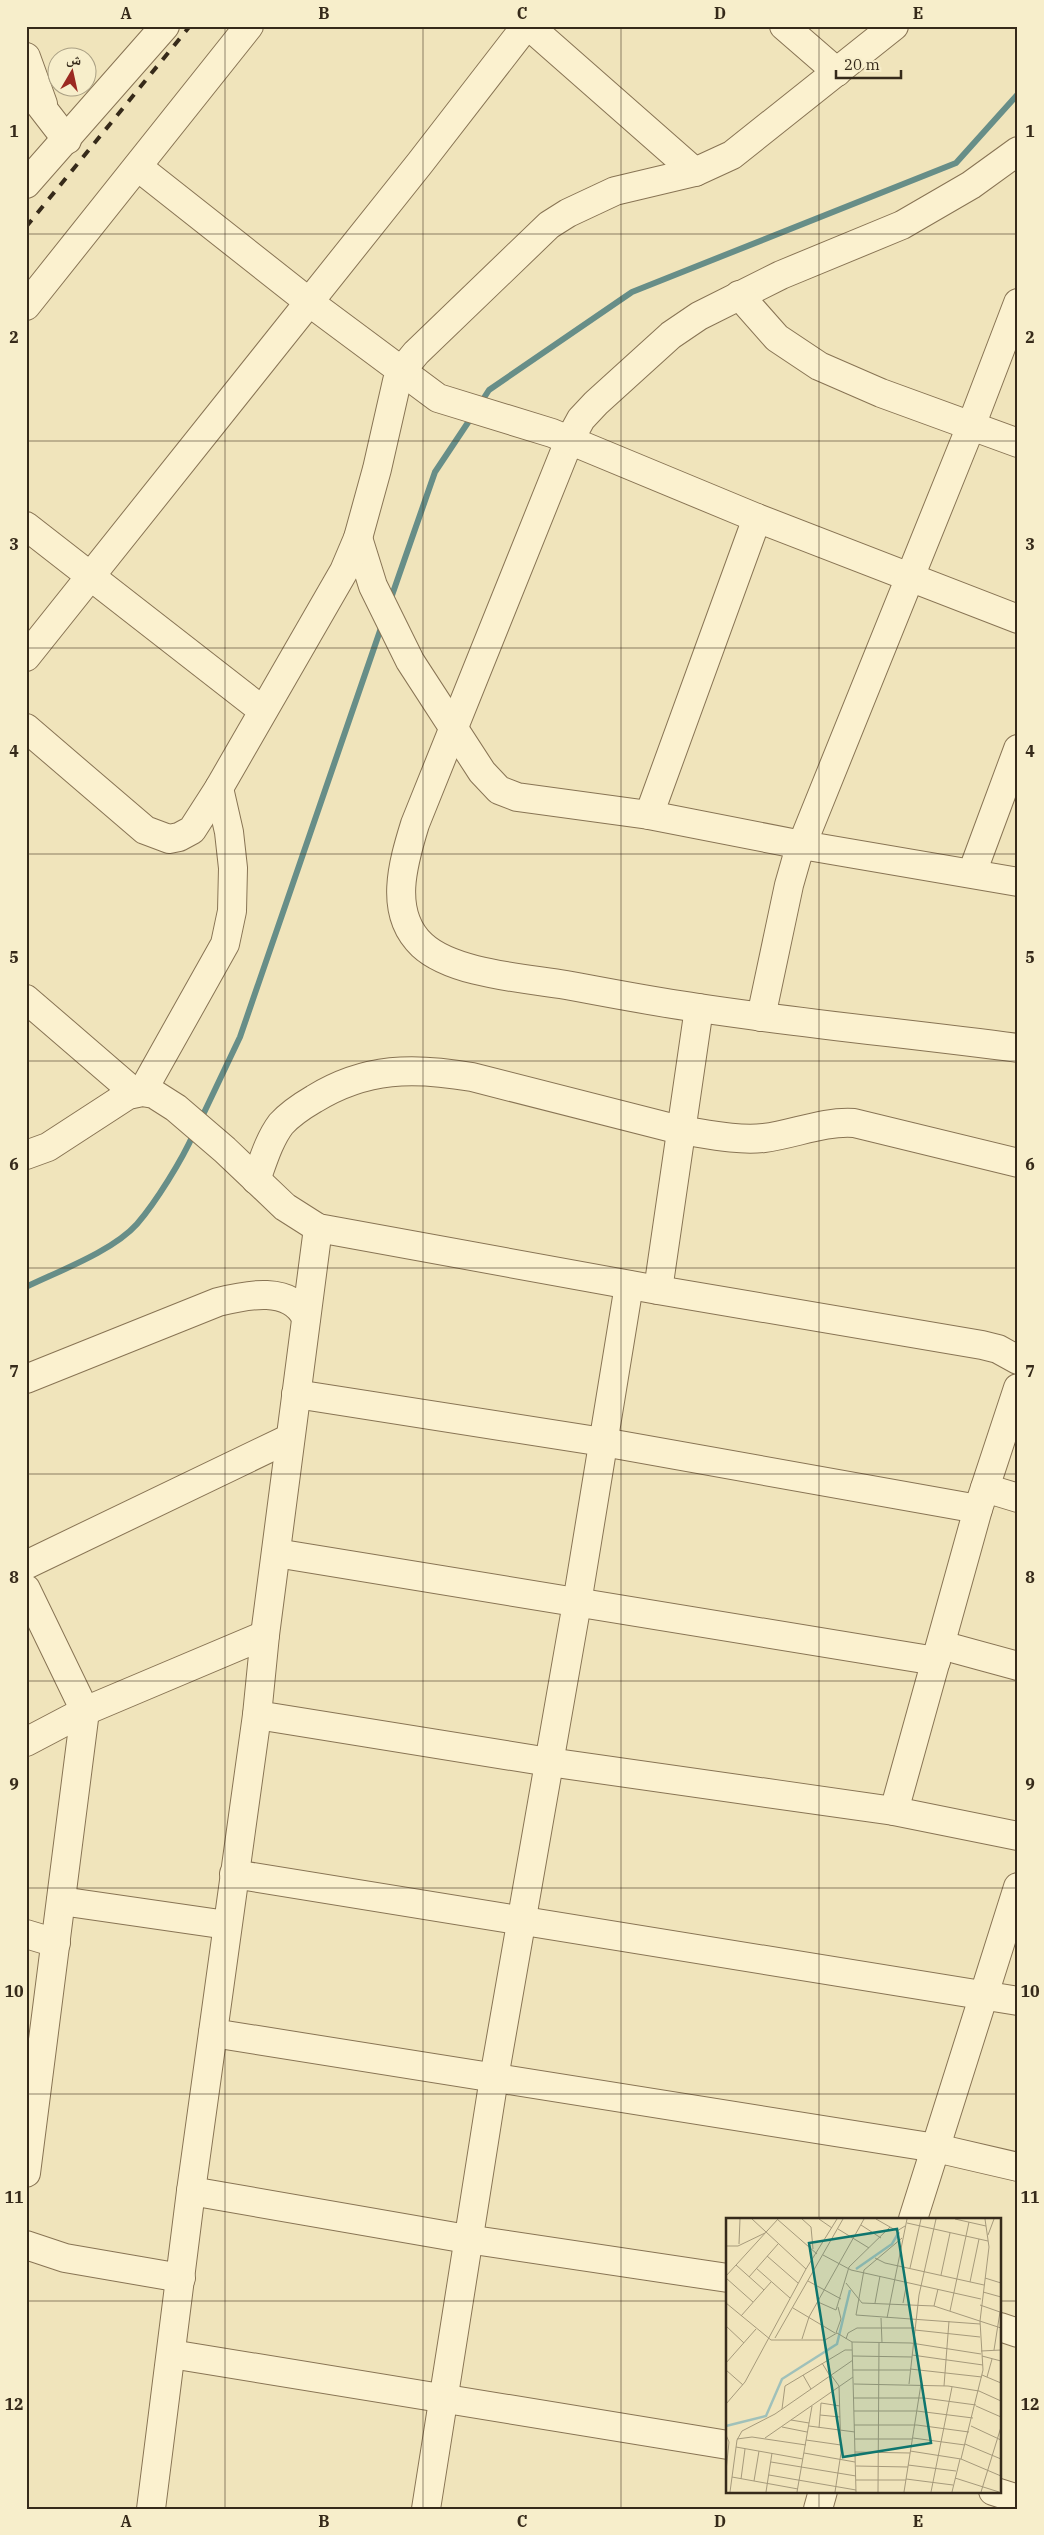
<svg xmlns="http://www.w3.org/2000/svg" width="1044" height="2535" viewBox="0 0 1044 2535" font-family="'IBM Plex Serif','Noto Naskh Arabic',serif">
<style>
.lines{fill:none;stroke-linecap:round;stroke-linejoin:round}
.stream{stroke:#678e88;stroke-width:6}
.minor-casing{stroke:#887454;stroke-width:30}
.minor{stroke:#fbf1cf;stroke-width:28}
.rail{stroke:#362a1a;stroke-width:4;stroke-dasharray:9 9;stroke-linecap:butt}
.grid{fill:none;stroke:#362a1a;stroke-width:1;stroke-opacity:0.55}
.inset-river{fill:none;stroke:#a0c1ba;stroke-width:2.5}
.inset-road{fill:none;stroke:#a69a7b;stroke-width:1}
.view{fill:#0f766e;fill-opacity:0.15;stroke:#0f766e;stroke-width:2.5}
.inset-edge{fill:none;stroke:#362a1a;stroke-width:2.5}
.neatline{fill:none;stroke:#362a1a;stroke-width:2}
.grid-label{font-size:16px;text-anchor:middle;font-weight:bold;fill:#362a1a}
</style>
<rect width="100%" height="100%" fill="#f0e4bb"/>
<g class="lines">
<g class="stream">
<polyline points="480,404 489,390 632,292 956,163 1018,94"/>
<polyline points="390,601 435,472 473,415"/>
<polyline points="201,1119 240,1037 382,625"/>
<path d="M26 1287C59 1271 113 1251 137 1224 156 1202 182 1160 194 1133"/>
</g>
<g class="minor-casing">
<g id="minor">
<polyline points="529,26 695,172"/>
<polyline points="784,26 837,72"/>
<polyline points="26,57 43,104"/>
<polyline points="26,87 67,140"/>
<path d="M1018 151 971 185 902 225 781 275 699 316 671 335 596 403 581 419 569 441 415 824C403 863 388 913 422 945 453 974 525 978 566 985 610 993 655 1002 699 1008 805 1024 912 1034 1018 1048"/>
<polyline points="138,167 309,302 438,398 552,433 757,518 1018,619"/>
<polyline points="26,184 165,26"/>
<polyline points="739,295 777,338 819,366 881,393 1018,443"/>
<polyline points="26,306 249,26"/>
<polyline points="26,526 262,710"/>
<polyline points="358,538 373,586 410,661 482,772 499,790 517,797 649,815 802,845 1018,882"/>
<polyline points="26,657 420,163 526,26"/>
<polyline points="26,728 145,830 169,839 179,837 192,830 219,788 344,571 358,538 377,469 397,381 402,370 416,353 549,225 568,213 615,191 695,172 732,155 894,26"/>
<polyline points="649,815 757,518"/>
<polyline points="972,873 1018,749"/>
<polyline points="26,999 135,1093"/>
<polyline points="761,1017 789,885 797,857 971,426 1018,303"/>
<polyline points="142,1092 225,944 232,911 233,868 229,832 219,788"/>
<polyline points="26,1155 48,1147 128,1095 142,1092 154,1094 176,1108 225,1150 285,1207 318,1228 658,1290 982,1345 998,1349 1018,1360"/>
<path d="M256 1180C263 1161 269 1140 281 1124 291 1113 302 1106 314 1099 366 1067 414 1067 472 1077L680 1130C707 1134 737 1141 764 1138 795 1134 823 1121 854 1123L1018 1163"/>
<polyline points="658,1290 699,1008"/>
<path d="M26 1379 218 1302C246 1295 291 1285 306 1318"/>
<polyline points="296,1394 603,1442 978,1509"/>
<polyline points="985,1488 1018,1498"/>
<polyline points="276,1553 936,1661"/>
<polyline points="26,1565 290,1438"/>
<polyline points="26,1589 85,1711 26,2173"/>
<polyline points="941,1645 1018,1666"/>
<polyline points="257,1715 549,1762 894,1811 1018,1836"/>
<polyline points="26,1742 85,1711 265,1635"/>
<polyline points="894,1811 978,1509 1018,1388"/>
<polyline points="234,1874 1018,2001"/>
<polyline points="61,1901 227,1925"/>
<polyline points="26,1934 56,1943"/>
<polyline points="213,2033 936,2148 1018,2167"/>
<polyline points="191,2191 467,2239 728,2278"/>
<polyline points="913,2219 1018,1887"/>
<polyline points="26,2245 65,2258 181,2278"/>
<polyline points="1000,2327 1018,2333"/>
<polyline points="171,2354 728,2445"/>
<polyline points="993,2491 1018,2499"/>
<polyline points="151,2509 191,2191 257,1715 265,1635 318,1228"/>
<polyline points="426,2509 494,2078 577,1603 629,1285"/>
<polyline points="818,2509 823,2491"/>
</g>
</g>
<use href="#minor" class="minor"/>
<polyline class="rail" points="26,227 190,26"/>
</g>
<path class="grid" d="M225 26V2509M423 26V2509M621 26V2509M819 26V2219M26 234H1018M26 441H1018M26 648H1018M26 854H1018M26 1061H1018M26 1268H1018M26 1474H1018M26 1681H1018M26 1888H1018M26 2094H1018M26 2301H728M1000 2301H1018M819 2491V2509"/>
<g transform="translate(726 2218)">
<rect width="275" height="275" fill="#f0e4bb"/>
<path class="inset-river" d="M130 51 166 26 173 14M0 208 40 198 56 161 111 126 124 72"/>
<path class="inset-road" d="M51 1 91 36M76 1 85 9 87 31M93 1 106 10M150 1 171 13 179 8M229 1 260 8M259 1 263 29 254 103 257 152 235 241 275 258M181 5 262 23M135 7 155 20M112 11 143 30M262 17 268 1M176 20 138 52 130 97 254 106M13 26 14 1M0 28H12L39 15M97 37 125 52 255 81M41 38 72 65M149 40 159 45 258 67M10 47 38 72M30 50 64 80M184 50 195 1M80 51 111 1M215 57 224 15M0 58 52 1M23 59 52 26M0 60 27 84M259 60 275 65M82 63 115 81M244 64 253 21M120 65 136 85 208 88 275 110M257 74 275 79M92 84 110 92 123 49 164 9M0 85 45 122H99L111 115 126 124 185 125 255 136M149 85 154 58M177 85 181 64M254 87 274 94M208 88 212 71M67 90 109 115M224 93 243 4M15 98 45 64M155 100 156 125M161 100 181 1M0 108 18 125M189 112 254 119M110 115 115 101 112 89M49 120 117 1M76 121 83 99 138 1M120 121 122 115 131 110H189M126 124 130 274M268 132 274 94M255 133 275 132M186 137 257 147M127 138 186 139M256 138 275 143M0 145 30 111M96 145 104 158M184 151 256 159M0 152 17 167M127 152H184M77 157 85 171M105 157 113 168 115 235 109 274M256 157 275 165M261 159 266 141M128 166 222 168 253 173 275 183M183 166 193 77 210 1M218 168 223 103M128 180H198L250 187M95 185 114 188M0 186 19 164 80 51 26 1M250 188 275 199M56 191 59 168 119 132H126M128 193H191L247 200M94 197 114 199M65 202 83 205M128 207H191L243 214M83 208 129 214M245 208 275 222M56 209 81 214M93 210 95 185M0 217 3 224 0 253M39 220 127 159M187 220 239 227M11 221 26 219 80 227M129 221H186M80 222 115 227M239 226 275 241M10 229 77 241M184 233 235 241M129 234 184 235M78 235 129 244M45 244 130 258M182 247 230 253M130 248 182 249M43 257 130 272M6 259 72 271M229 260 273 274M15 261 19 231M180 261 227 267M130 262H180M28 263 33 233M4 274 11 222 16 213 49 196 127 142M40 274 46 235M71 274 86 188M152 274 153 125M178 274 195 166M205 274 226 169M226 274 234 241M255 274 275 209"/>
<path class="view" d="M171 11 205 225 117 239 83 25Z"/>
<rect width="275" height="275" class="inset-edge"/>
</g>
<rect width="1044" height="2535" fill="none" stroke="#f7eecb" stroke-width="55"/>
<g transform="translate(72 72) rotate(9)"><circle r="24" fill="#f7eecb" stroke="#aaa084"/>
<path d="M0-4L9 19L0 12L-9 19Z" fill="#9b2921"/>
<text y="-8" font-size="14" font-weight="bold" text-anchor="middle" fill="#362a1a">ش</text>
</g>
<path d="M836 70v8h65v-8" fill="none" stroke="#362a1a" stroke-width="2.5"/>
<text x="844" y="70" font-size="15" fill="#362a1a" stroke="#f7eecb" stroke-width="4" paint-order="stroke">20 m</text>
<rect x="28" y="28" width="988" height="2480" class="neatline"/>
<g class="grid-label">
<text x="126" y="19">A</text>
<text x="324" y="19">B</text>
<text x="522" y="19">C</text>
<text x="720" y="19">D</text>
<text x="918" y="19">E</text>
<text x="14" y="137">1</text>
<text x="1030" y="137">1</text>
<text x="14" y="343">2</text>
<text x="1030" y="343">2</text>
<text x="14" y="550">3</text>
<text x="1030" y="550">3</text>
<text x="14" y="757">4</text>
<text x="1030" y="757">4</text>
<text x="14" y="963">5</text>
<text x="1030" y="963">5</text>
<text x="14" y="1170">6</text>
<text x="1030" y="1170">6</text>
<text x="14" y="1377">7</text>
<text x="1030" y="1377">7</text>
<text x="14" y="1583">8</text>
<text x="1030" y="1583">8</text>
<text x="14" y="1790">9</text>
<text x="1030" y="1790">9</text>
<text x="14" y="1997">10</text>
<text x="1030" y="1997">10</text>
<text x="14" y="2203">11</text>
<text x="1030" y="2203">11</text>
<text x="14" y="2410">12</text>
<text x="1030" y="2410">12</text>
<text x="126" y="2527">A</text>
<text x="324" y="2527">B</text>
<text x="522" y="2527">C</text>
<text x="720" y="2527">D</text>
<text x="918" y="2527">E</text>
</g>
</svg>
